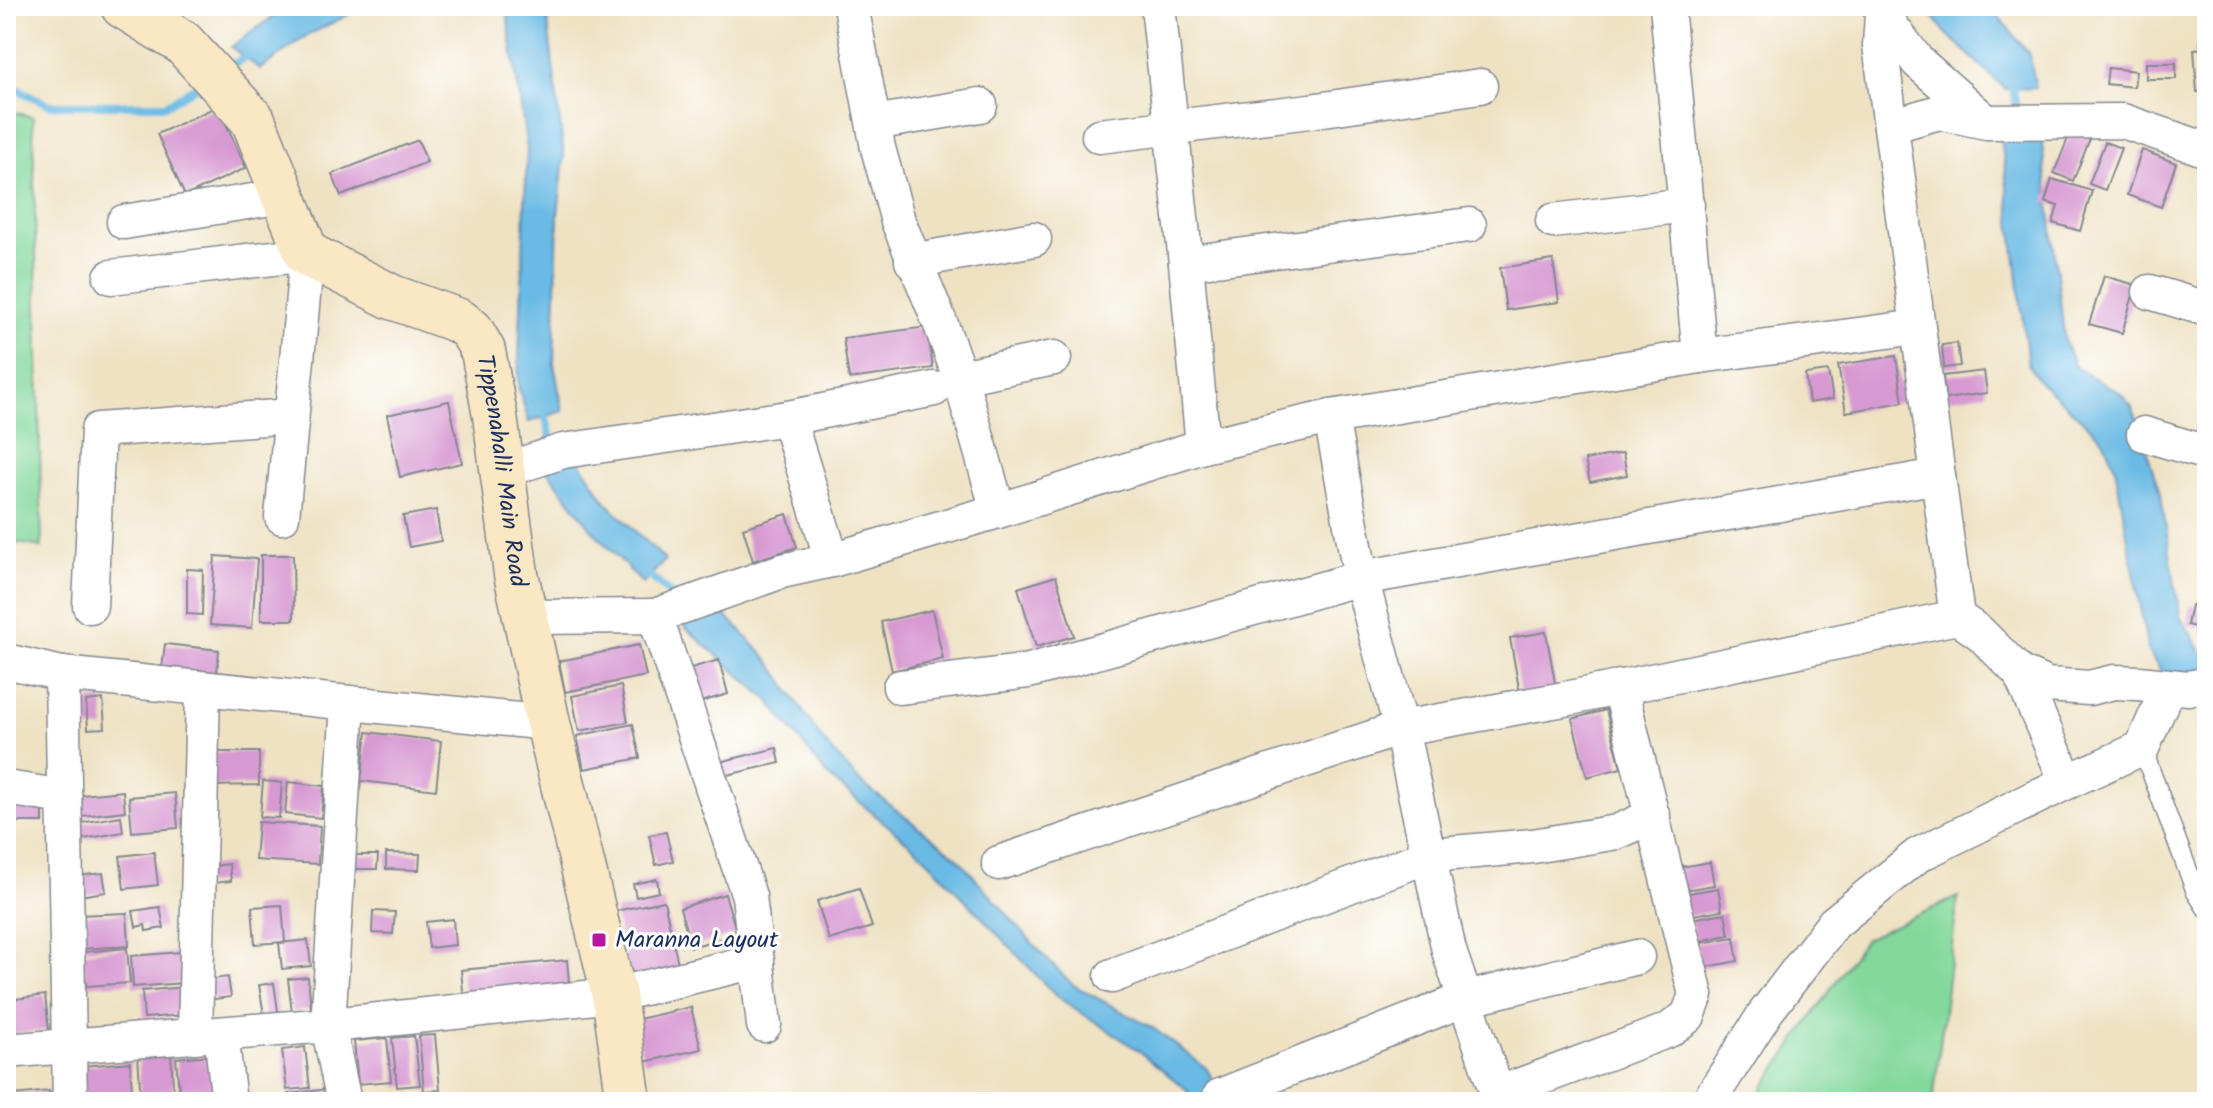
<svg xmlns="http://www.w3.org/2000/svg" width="2213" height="1108" viewBox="0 0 2213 1108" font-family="Kalam,sans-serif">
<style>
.green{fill:#83d89b;stroke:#4f847c;stroke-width:2}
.water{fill:#69bae4;stroke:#4274a1;stroke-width:2}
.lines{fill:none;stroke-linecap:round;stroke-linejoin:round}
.stream{stroke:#69bae4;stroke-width:8}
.building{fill:#d799d2}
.lane-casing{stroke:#848890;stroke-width:21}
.street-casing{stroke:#848890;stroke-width:37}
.secondary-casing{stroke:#848890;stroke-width:47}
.lane{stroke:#fff;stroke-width:18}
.street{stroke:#fff;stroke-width:34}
.secondary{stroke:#fae7c3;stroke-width:44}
.poi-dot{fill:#b5179e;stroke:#fff;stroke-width:3}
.labels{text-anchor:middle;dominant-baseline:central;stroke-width:6;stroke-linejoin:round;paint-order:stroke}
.street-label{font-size:24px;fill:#1b2f5e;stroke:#fff}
.poi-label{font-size:24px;fill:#1b2f5e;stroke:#fff;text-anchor:start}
</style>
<rect width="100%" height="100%" fill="#fff"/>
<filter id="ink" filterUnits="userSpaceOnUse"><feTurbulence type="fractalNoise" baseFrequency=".0125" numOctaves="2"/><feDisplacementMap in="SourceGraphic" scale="16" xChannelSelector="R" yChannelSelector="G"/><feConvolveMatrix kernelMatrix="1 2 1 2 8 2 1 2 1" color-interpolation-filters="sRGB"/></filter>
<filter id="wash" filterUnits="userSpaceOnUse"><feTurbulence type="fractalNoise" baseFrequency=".006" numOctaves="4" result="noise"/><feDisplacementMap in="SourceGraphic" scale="32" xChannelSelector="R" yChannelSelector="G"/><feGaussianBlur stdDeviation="1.8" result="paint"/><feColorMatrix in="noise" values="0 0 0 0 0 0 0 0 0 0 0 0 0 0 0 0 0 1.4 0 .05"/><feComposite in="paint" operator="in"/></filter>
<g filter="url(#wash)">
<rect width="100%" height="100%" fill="#eee2c3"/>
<g class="green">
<polygon points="6,110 33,117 42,547 6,541"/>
<polygon points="1958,897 1933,1102 1754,1102 1865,939"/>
</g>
<g class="water">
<polygon points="288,6 366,6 306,36 260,69 231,47"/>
<polygon points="506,6 546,6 564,157 558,215 554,364 563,411 529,422 518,386 527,149"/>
<polygon points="1925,6 1990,6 2029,54 2036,88 2005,89 1945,32"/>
<polygon points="2040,126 2065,343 2075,367 2119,392 2133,408 2161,496 2180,616 2207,661 2207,671 2165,677 2148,651 2115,467 2103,439 2037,379 2028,364 2000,128"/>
<polygon points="574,453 607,503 665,560 643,584 594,532 543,465"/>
<polygon points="712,601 770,662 821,738 858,780 957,857 1042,954 1073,985 1153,1028 1206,1068 1226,1102 1192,1102 1187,1090 1138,1050 1056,996 922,854 828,776 768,700 680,623"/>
</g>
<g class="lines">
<g class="stream">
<polyline points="224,70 253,52"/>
<polyline points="2012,81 2017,115"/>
<polyline points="6,84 50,105 166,105 202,83"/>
<polyline points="543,406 553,447"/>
<polyline points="642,569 677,600"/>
</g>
</g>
<g id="blocks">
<g class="building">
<polygon points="2207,48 2207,91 2197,92 2194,49"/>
<rect x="2146" y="63" width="30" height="16"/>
<polygon points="2108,68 2136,71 2134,87 2106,84"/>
<polygon points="218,106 246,168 185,196 157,134"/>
<polygon points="2073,126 2092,134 2073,181 2054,173"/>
<polygon points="418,140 427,162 341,196 332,174"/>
<polygon points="2105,142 2121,148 2105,190 2089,184"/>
<polygon points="2142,150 2176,163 2161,207 2127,195"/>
<polygon points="2052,179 2092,191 2080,231 2053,223 2058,206 2045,202"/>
<polygon points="1553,260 1559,302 1506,310 1500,268"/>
<polygon points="2104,276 2136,285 2122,333 2089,324"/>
<polygon points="927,327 933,368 849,379 843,338"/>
<polygon points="1957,343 1960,366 1944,368 1942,345"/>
<polygon points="1896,356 1903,402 1846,412 1838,365"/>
<polygon points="1828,371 1833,399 1809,403 1805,374"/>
<polygon points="1984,371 1987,393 1945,399 1943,376"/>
<polygon points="449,401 462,463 400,477 387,415"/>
<polygon points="1623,453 1627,475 1590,482 1585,460"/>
<polygon points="436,510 441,541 409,547 403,516"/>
<polygon points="787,514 797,547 753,561 743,528"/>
<polygon points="261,555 293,555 294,620 261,620"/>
<polygon points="215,556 257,559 252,628 210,625"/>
<polygon points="187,569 203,570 202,615 187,614"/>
<polygon points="1056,576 1074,636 1036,647 1018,588"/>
<polygon points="2191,605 2207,609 2207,630 2187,625"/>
<polygon points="932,610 943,659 892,671 881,622"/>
<polygon points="1546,632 1556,688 1520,694 1510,638"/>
<polygon points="165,644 219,650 216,683 161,677"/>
<polygon points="639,645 646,676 565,692 559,661"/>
<polygon points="719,660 728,694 694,704 684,670"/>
<polygon points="621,686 628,722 579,731 572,696"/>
<polygon points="103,699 105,728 88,729 86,701"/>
<polygon points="1606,710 1621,768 1587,777 1572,719"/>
<polygon points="633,724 640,758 584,769 577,736"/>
<polygon points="367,732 441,741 436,790 361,781"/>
<polygon points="777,748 780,763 718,777 715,763"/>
<polygon points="208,752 259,752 259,785 209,786"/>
<polygon points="263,781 282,783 279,818 260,817"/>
<polygon points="288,782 324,786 321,818 285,814"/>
<polygon points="123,791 125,811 74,817 72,796"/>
<polygon points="175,793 178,828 132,832 129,797"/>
<polygon points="6,805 43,806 43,822 6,822"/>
<polygon points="121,816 123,832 78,840 75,824"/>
<polygon points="258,822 320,826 318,864 255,860"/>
<polygon points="666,832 673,861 656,865 649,835"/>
<polygon points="154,852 158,885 124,889 120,856"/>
<polygon points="386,853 420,854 419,870 386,869"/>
<polygon points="346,855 378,855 377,869 346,869"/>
<polygon points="1710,862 1714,885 1679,891 1675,868"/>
<polygon points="229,864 231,881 206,884 204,867"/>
<polygon points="103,873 106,892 79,896 76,876"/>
<polygon points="657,879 659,892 636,897 633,884"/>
<polygon points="859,888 872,927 829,940 817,901"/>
<polygon points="1718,888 1722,910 1687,916 1683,894"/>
<polygon points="725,894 737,934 691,947 680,908"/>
<polygon points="664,901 679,968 629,979 615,911"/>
<polygon points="282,905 285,942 255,944 252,907"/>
<polygon points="160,907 164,928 146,931 145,925 136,927 133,911"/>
<polygon points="373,911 395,912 393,934 372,933"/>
<polygon points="127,913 129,946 78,949 76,915"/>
<polygon points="1725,913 1729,935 1695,942 1691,919"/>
<polygon points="453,919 455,945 429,948 426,922"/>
<polygon points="1734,937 1738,961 1701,968 1696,944"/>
<polygon points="308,940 311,966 282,969 279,943"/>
<polygon points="127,948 130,983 86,986 83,952"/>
<polygon points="181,952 183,983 133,987 131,956"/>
<polygon points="567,960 570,992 464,1001 461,970"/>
<polygon points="228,977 231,997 207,1000 204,980"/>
<polygon points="308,977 311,1009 292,1012 288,979"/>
<polygon points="274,983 279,1018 265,1021 259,985"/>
<polygon points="184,987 186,1015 144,1018 142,991"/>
<polygon points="45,995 49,1030 11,1034 7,1000"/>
<polygon points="691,1007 701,1049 644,1062 634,1020"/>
<polygon points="435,1035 440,1090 424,1091 419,1036"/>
<polygon points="414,1036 420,1085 397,1087 392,1038"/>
<polygon points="387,1038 391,1081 358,1084 354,1041"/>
<polygon points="305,1047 310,1088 287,1090 282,1050"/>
<polygon points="171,1053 174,1102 141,1102 138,1055"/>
<polygon points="212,1055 216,1102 180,1102 176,1058"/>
<polygon points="130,1062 133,1102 85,1102 82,1066"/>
<polygon points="327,1089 329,1102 289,1102 288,1094"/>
<polygon points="49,1091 50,1102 6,1102 6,1096"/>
</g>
</g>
</g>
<g filter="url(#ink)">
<use href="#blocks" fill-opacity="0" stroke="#848890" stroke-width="2"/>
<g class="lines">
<g class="lane-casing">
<polyline id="lane" points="2142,748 2196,892 2207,909"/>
</g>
<g class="street-casing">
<g id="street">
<polyline points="851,6 878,148 898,221 941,325 960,377 998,511"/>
<polyline points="1158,6 1186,263 1203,446"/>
<polyline points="1667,6 1700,356"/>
<polyline points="1880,6 1882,14 1918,62 1984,120"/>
<polyline points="1882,14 1880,45 1957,617"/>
<polyline points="874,123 980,105"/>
<polyline points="1891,126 1939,112 1986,122 2123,121 2207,150"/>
<polyline points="1099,136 1310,111 1480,86"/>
<polyline points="1553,221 1687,205"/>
<polyline points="124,222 283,196"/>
<polyline points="912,261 1034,239"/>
<polyline points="1186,263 1469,225"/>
<polyline points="111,277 307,254 282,517"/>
<polyline points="2150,292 2207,309"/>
<polyline points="960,377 1054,358"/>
<polyline points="1331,417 1361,578 1401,728 1449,951 1500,1102"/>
<polyline points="788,418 934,389"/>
<polyline points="2144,434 2207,453"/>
<polyline points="502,471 563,451 788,418 832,560"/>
<polyline points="90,606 98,430 291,416"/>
<polyline points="655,616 782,571 832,560 998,511 1203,446 1331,417 1700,356 1918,327"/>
<polyline points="526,617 655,616 749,896 764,1025"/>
<polyline points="6,661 62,674 548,723"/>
<polyline points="62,674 70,1102"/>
<polyline points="900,687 1029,671 1361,578 1938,476"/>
<polyline points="2067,782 2142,748 2168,687"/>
<polyline points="6,788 64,797"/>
<polyline points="999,863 1401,728 1570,698 1957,617 1980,633 2020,673 2047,685 2089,688 2114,682 2138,683 2189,688 2207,684"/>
<polyline points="1112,976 1430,855 1533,846 1617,832 1653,816"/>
<polyline points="221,1034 229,1102"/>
<polyline points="195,1036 203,689"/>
<polyline points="6,1051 341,1024 614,995 757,961"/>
<polyline points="1497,1094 1669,1030 1688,1016 1696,995 1620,687"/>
<polyline points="1220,1096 1465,999 1637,957"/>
<polyline points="344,1102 328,1025 348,703"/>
<polyline points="1708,1102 1766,1012 1834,923 1918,855 2067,782 2020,673"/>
</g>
</g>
<g class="secondary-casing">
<g id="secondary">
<path id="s1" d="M123 6 183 43 253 120 307 254 392 297 459 321 471 330 483 351 495 416 516 574 548 723 614 995 629 1102"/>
</g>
</g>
<use href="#lane" class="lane"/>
<use href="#street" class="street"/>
<use href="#secondary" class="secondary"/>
</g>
</g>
<rect class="poi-dot" x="591" y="932" width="16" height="16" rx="4"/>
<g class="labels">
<g class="street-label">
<text stroke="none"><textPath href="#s1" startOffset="646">Tippenahalli Main Road</textPath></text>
</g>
<g class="poi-label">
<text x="615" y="940">Maranna Layout</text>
</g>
</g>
<rect width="2213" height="1108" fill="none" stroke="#fff" stroke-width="32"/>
</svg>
